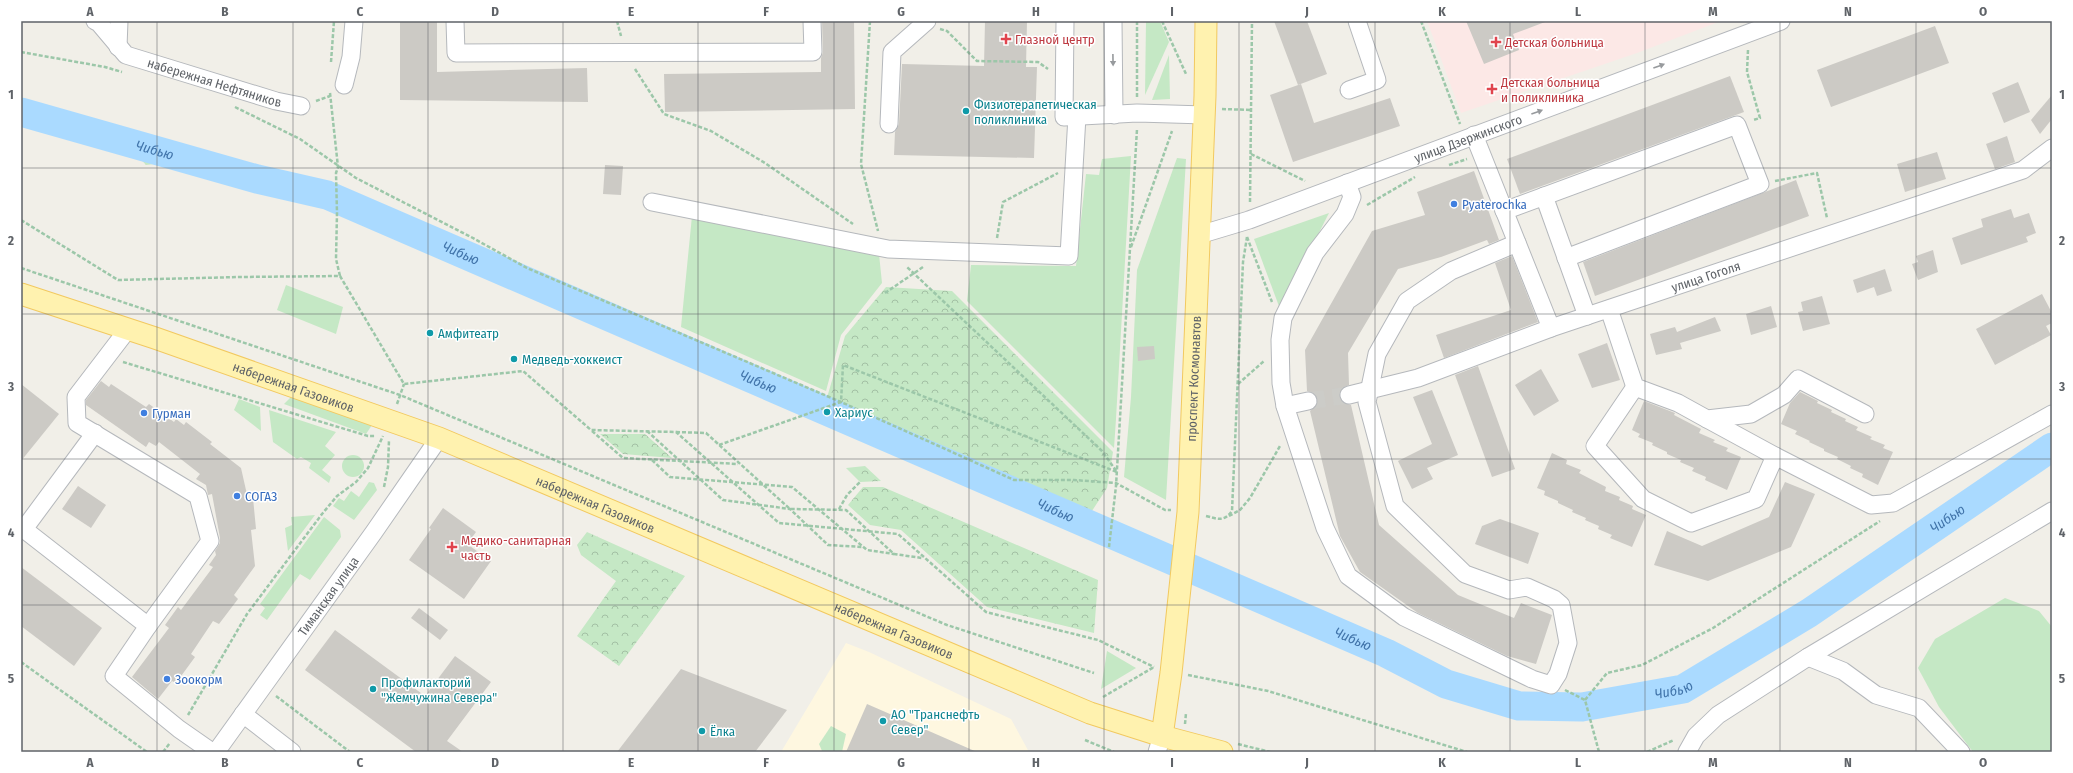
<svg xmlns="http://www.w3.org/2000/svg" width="2073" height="773" viewBox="0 0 2073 773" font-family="'Fira Sans Condensed',sans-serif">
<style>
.commercial{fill:#fef7e0}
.medical{fill:#fce8e6}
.grass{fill:#c5e8c5}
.park{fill:url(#park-crowns)}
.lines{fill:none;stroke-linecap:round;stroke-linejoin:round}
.river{stroke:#aadaff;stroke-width:29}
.building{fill:#cccac5}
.minor-tunnel{stroke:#ccccc8;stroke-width:17;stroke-dasharray:17 8;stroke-linecap:butt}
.minor-casing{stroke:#b5b8bc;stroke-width:19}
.major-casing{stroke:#f2c960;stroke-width:23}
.path{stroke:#9cc7a9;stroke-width:2.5;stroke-dasharray:4 2;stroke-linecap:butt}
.minor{stroke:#fff;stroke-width:17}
.major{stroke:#fff2af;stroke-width:21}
.oneway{fill:#979a9d}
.grid{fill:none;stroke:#5f6368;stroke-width:1;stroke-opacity:0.55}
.health-dot{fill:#e0444e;stroke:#fff;stroke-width:1.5}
.culture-dot{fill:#0f9aa8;stroke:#fff;stroke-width:1.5}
.shop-dot{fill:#3f7fe0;stroke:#fff;stroke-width:1.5}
.labels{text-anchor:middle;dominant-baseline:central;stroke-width:3;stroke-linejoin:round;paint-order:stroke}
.health-label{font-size:13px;fill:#be3a42;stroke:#fff;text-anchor:start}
.street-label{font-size:13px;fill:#5f6368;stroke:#fff}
.culture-label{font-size:13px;fill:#0d838f;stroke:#fff;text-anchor:start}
.shop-label{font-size:13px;fill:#366cbe;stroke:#fff;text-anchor:start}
.water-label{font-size:14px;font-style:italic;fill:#4174aa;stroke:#fff}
.neatline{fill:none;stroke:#5f6368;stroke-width:1.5}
.grid-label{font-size:13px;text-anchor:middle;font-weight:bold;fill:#5f6368}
</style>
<defs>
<pattern id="park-crowns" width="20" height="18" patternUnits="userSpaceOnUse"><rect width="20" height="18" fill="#c5e8c5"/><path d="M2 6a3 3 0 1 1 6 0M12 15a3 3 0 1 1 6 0" fill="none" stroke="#a3c0a4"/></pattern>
</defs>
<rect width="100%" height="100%" fill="#f1efe8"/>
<polygon class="commercial" points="846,643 869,652 1011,719 1029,752 781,752"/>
<polygon class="medical" points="1427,21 1721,21 1637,53 1461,113"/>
<g class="grass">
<polygon points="1146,21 1160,21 1169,42 1145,95"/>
<polygon points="1169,55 1170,99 1152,100"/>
<polygon points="1131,156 1116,419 1114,448 967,301 971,265 1076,266 1086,174 1099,175 1102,159"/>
<polygon points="1177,158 1186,159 1166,500 1124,477 1131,397 1137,270"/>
<polygon points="1329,213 1280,309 1254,239"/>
<polygon points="692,216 879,254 882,283 841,335 826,391 681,327"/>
<polygon points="286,285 343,307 336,334 277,310"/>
<polygon points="294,394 374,422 366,434 284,404"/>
<polygon points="239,399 260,407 261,431 234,410"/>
<polygon points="269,410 336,432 325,446 335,455 322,470 331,477 329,483 309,468 311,463 301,457 297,459 273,442"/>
<circle cx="353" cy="466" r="11"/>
<polygon points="369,482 374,483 377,490 354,520 333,506 339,498 344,501 351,491 359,497"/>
<polygon points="315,515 288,551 285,528 292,525 291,517"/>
<polygon points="324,517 340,530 341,537 310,580 300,574 267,620 260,615 265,608 260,604"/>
<polygon points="2005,598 2039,611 2052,627 2052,752 1973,752 1939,707 1918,668 1935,639"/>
<polygon points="1107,651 1136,668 1101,689"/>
<polygon points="831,726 846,734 842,752 822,751 819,744"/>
</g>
<g class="park">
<polygon points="154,151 170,162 146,165 135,153"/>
<polygon points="886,287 952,291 1113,452 1107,488 1088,517 897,434 826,401 845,336"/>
<polygon points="600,434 645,434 672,458 623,454"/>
<polygon points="865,466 881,481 860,482 846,468"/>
<polygon points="863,487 883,487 1098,580 1094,633 987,607 901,530 870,525 848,505"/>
<polygon points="587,532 685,576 619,666 577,636 616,581 581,555 577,545"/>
</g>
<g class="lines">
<path class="river" id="s1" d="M21 112 257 179 327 195 1386 653 1446 684 1519 706 1582 707 1683 689 1809 613 2052 447"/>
</g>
<g class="building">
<polygon points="400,21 437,21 437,72 587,68 588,102 400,100"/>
<polygon points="822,21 854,21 855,109 665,112 664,74 821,72 821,58 823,52"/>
<polygon points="985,21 1027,21 1026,67 1037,67 1034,158 894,155 895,132 899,124 902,64 984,66"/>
<polygon points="1274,21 1307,21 1327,74 1298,85"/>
<polygon points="1466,21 1544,21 1545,22 1513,34 1519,50 1484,64"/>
<polygon points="1935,26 1949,63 1831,107 1817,70"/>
<polygon points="1730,76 1744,112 1520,194 1507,159"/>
<polygon points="2018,82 2030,112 2004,123 1992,93"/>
<polygon points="1301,84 1314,123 1390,98 1400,126 1293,162 1270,95"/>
<polygon points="2052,95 2052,119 2040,134 2031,120"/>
<polygon points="2007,136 2015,162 1995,169 1986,144"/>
<polygon points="1937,152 1946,179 1905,192 1897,164"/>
<polygon points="605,165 623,166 621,195 603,194"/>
<polygon points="1474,171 1499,240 1489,244 1487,240 1441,257 1398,269 1348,353 1349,385 1342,388 1339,397 1342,402 1351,405 1379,525 1458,595 1514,618 1521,603 1552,615 1536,664 1507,656 1418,613 1360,572 1340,536 1310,411 1317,404 1318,399 1315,394 1307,391 1305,350 1372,231 1425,215 1417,192"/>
<polygon points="1796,180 1809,216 1595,296 1583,262"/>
<polygon points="2011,209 2014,218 2029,213 2036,233 2026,237 2028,242 1961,265 1952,238 1983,227 1981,219"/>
<polygon points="1933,250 1938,272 1918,280 1912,264 1918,262 1916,256"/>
<polygon points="1512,256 1538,322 1444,358 1436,335 1511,310 1495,263"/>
<polygon points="1885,269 1892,291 1877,296 1874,287 1857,293 1853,280"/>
<polygon points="2042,294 2052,313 2052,323 2046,326 2051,335 1995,365 1976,329"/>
<polygon points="1822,296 1830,324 1803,331 1798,312 1803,311 1801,302"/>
<polygon points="1771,306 1777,327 1751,335 1746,314"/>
<polygon points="1715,317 1721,331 1680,343 1682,349 1656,355 1650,334 1675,327 1677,332"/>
<polygon points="1607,343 1620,380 1592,388 1578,354"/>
<polygon points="1154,346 1155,359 1138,361 1137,347"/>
<polygon points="1478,366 1515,469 1492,477 1455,375"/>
<polygon points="1541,369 1559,401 1534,416 1515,385"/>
<polygon points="101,381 109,387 111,384 146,407 149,404 174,422 176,419 184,425 186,422 212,442 210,444 241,468 248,499 253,498 256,529 251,530 255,566 234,595 238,599 219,624 213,621 191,654 195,657 176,683 172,681 158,699 132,677 169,628 165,625 178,607 181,610 213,567 209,565 216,555 215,551 220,543 220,538 212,494 208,495 206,485 196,479 200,474 159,442 156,446 149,442 146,447 86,405 86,400"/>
<polygon points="21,384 59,414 21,461"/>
<polygon points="1432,390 1458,455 1427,468 1433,479 1412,489 1398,461 1432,444 1413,397"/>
<polygon points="1800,392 1818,401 1817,403 1832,410 1831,412 1846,419 1845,421 1858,427 1856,430 1872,437 1870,439 1885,445 1883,448 1893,452 1878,485 1862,477 1863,474 1850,468 1851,466 1837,459 1838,457 1824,451 1824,449 1809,442 1810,441 1795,434 1797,431 1781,424 1790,403"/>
<polygon points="1644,401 1675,413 1674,415 1701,429 1699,433 1715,440 1713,442 1728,448 1726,451 1741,457 1727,490 1705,480 1706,477 1692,471 1694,468 1680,462 1681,460 1667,454 1667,452 1652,445 1653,443 1638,437 1640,434 1632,430"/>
<polygon points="1552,453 1567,460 1566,464 1581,470 1579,473 1606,487 1605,491 1620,497 1619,500 1633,506 1632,509 1646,515 1632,547 1610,538 1612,535 1598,529 1599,526 1585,520 1586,518 1572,512 1573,510 1558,503 1558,501 1544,495 1545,491 1537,488"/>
<polygon points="1785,482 1815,494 1791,547 1708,581 1654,565 1667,531 1702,546 1769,517"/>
<polygon points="78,486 106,505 91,528 62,509"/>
<polygon points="443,508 476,532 467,544 491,561 464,599 409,560 431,529 429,528"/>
<polygon points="1500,519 1539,533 1528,564 1475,544 1482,526"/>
<polygon points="21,567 102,628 74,666 21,626"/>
<polygon points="419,608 448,630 440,640 411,618"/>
<polygon points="335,630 425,696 455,656 491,682 447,741 463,752 416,752 305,670"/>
<polygon points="681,669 787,710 755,752 617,752"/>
<polygon points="867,704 977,752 846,752"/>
</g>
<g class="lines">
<polyline class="minor-tunnel" points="1308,401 1349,395"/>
<g class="minor-casing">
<g id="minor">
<path id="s2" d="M95 21 99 23 126 55 276 101 301 106"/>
<polyline points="455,21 456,53 813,52 812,21"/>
<polyline points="1065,21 1064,117 1137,113 1205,115"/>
<polyline points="1113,21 1114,115"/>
<polyline points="118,47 119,21"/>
<polyline points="344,85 351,57 354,21"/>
<polyline points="1349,90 1377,80 1357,21"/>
<polyline points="889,124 892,52 927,21"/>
<path id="s3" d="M1474 135 1551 328 2023 170 2052 148"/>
<polyline points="1347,183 1352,197 1345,214 1315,253 1283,318 1280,340 1281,383 1285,406 1325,528 1348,576 1404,617 1532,679 1551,685 1558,674 1568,643 1561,605 1554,599 1527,587 1509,590 1465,574 1395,506 1367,402 1377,354 1407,301 1451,271 1517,243"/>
<polyline points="1544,196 1587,316"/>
<polyline points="652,202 888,249 1069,256 1077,116"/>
<polyline points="1504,211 1737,125 1760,184 1566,258"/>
<path id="s4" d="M1199 235 1249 220 1781 21"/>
<polyline points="1609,309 1635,387 1678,403 1707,419 1751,414 1784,395 1798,379 1865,414"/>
<polyline points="128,329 76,397 77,423 198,496 210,541 148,626"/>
<polyline points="1635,387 1595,446 1643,499 1691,523 1756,499 1775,456 1871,505 1893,503 2052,414"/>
<polyline points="1349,395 1418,378 1551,328"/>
<polyline points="1285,406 1308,401"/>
<polyline points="1707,419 1775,456"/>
<polyline points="21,527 148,626 114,676 179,729 212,752"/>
<polyline points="24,529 95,433"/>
<polyline points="1808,657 1843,671 1876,695 1919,708 1961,752"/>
<polyline points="243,714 292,752"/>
<path id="s5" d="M216 752 374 532 439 438"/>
<polyline points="1157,752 1162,736"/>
<polyline points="1687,752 1696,736 1718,715 1808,657 2052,511"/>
</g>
</g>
<g class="major-casing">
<g id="major">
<path id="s6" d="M21 294 155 338 439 438 1090 713 1162 736 1222 752"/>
<path id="s7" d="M1162 736 1171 673 1188 512 1205 96 1206 21"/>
</g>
</g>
<g class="path">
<polyline points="617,21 621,36"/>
<polyline points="870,21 861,164 878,231"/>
<polyline points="1137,21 1137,98"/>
<polyline points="1162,21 1186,74"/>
<polyline points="1421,21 1460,124"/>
<polyline points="940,29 947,31 977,61 1038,62 1048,69"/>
<polyline points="1748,50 1747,72 1760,118 1753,120"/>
<polyline points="21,52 105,67 122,72"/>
<polyline points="331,62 334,21"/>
<polyline points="635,69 664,114 711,131 765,163 853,224"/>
<polyline points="330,93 338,167 336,173 337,213 336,259 340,276"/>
<polyline points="316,101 330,96"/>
<polyline points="235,107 300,139 356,178 471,237 527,268 841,402 1014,480 1074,480 1116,483 1165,510 1171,510"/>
<polyline points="1222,109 1251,110"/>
<polyline points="1251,154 1305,181"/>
<polyline points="1449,165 1467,159"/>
<polyline points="1775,181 1817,173 1827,218"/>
<polyline points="1250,202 1252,21"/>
<polyline points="1367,205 1415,177"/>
<polyline points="21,220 118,280 240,277 340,276 404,384 523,371 591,430 676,432 779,523 898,534 986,612 1098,640 1154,667"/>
<polyline points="1247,237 1272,302"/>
<polyline points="997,238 1003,202 1058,173"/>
<polyline points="1131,247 1172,131"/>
<polyline points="21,268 400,395 947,625 1094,673"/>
<polyline points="885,293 923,267"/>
<polyline points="123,362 368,436 375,436"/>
<polyline points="1238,384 1264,361"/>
<polyline points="397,404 404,384"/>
<polyline points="592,431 623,458 738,464"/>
<polyline points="647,431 723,500 790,509 828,545 863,547"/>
<polyline points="676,432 706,433 790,509 846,510 894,554 922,558"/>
<polyline points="719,445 841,402 843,365 1117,472 1102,451 907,267"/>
<polyline points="652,460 670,477 792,487 867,550 894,554"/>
<polyline points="384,487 388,467 389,440"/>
<polyline points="839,509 847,495 860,482"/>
<path d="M1206 516C1218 519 1224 522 1232 511L1243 262 1247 237"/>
<polyline points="1229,516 1240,510 1250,498 1280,446"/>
<polyline points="1109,547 1116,486 1137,129"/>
<polyline points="21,662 147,752"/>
<polyline points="1188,675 1268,691 1467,752"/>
<polyline points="1565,690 1585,700 1599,752"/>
<polyline points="276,696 350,752"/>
<polyline points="1103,697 1154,667"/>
<polyline points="1585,700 1607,673 1642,665 1713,628 1880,521"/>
<polyline points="188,715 247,614 322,514 337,496 356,482 368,468 383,436"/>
<polyline points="1185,724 1186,713"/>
<polyline points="1085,740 1114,752"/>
<polyline points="1238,744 1270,752"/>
<polyline points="163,752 170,743"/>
<polyline points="1647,752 1674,740"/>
</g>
<use href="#minor" class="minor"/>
<use href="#major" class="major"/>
</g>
<defs><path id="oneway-solid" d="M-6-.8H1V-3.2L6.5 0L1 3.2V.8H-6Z"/></defs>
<g class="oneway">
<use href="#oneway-solid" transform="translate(1113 60) rotate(89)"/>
<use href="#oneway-solid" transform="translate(1659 66) rotate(-20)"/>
<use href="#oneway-solid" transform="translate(1537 112) rotate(-20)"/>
</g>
<path class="grid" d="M157 21V752M293 21V752M428 21V752M563 21V752M698 21V752M834 21V752M969 21V752M1104 21V752M1239 21V752M1375 21V752M1510 21V752M1645 21V752M1780 21V752M1916 21V752M21 168H2052M21 314H2052M21 459H2052M21 605H2052"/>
<g class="health-dot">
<path d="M1004 33h4v4h4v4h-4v4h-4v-4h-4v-4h4z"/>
<path d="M1494 36h4v4h4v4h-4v4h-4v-4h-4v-4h4z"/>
<path d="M1490 83h4v4h4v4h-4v4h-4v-4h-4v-4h4z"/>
<path d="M450 541h4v4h4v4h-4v4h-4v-4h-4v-4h4z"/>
</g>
<g class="culture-dot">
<circle cx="966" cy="111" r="4"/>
<circle cx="430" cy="333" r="4"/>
<circle cx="514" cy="359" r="4"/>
<circle cx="827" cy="412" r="4"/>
<circle cx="373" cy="689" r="4"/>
<circle cx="883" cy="721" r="4"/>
<circle cx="702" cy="731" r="4"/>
</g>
<g class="shop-dot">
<circle cx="1454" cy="204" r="4"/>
<circle cx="144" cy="413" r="4"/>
<circle cx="237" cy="496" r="4"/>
<circle cx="167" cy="679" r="4"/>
</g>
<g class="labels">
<g class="health-label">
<text x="1015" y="39">Глазной центр</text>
<text x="1505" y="42">Детская больница</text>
<text x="1501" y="82">Детская больница<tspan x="1501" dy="15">и поликлиника</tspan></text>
<text x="461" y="540">Медико-санитарная<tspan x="461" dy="15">часть</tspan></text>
</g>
<g class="street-label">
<text stroke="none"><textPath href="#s2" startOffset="139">набережная Нефтяников</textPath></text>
<text stroke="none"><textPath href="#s4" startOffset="286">улица Дзержинского</textPath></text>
<text stroke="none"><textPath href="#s3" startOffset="371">улица Гоголя</textPath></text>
<text stroke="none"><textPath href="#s7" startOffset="359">проспект Космонавтов</textPath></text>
<text stroke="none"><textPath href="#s6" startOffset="288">набережная Газовиков</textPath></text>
<text stroke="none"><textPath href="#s6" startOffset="612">набережная Газовиков</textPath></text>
<text stroke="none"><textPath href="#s5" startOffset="192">Тиманская улица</textPath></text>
<text stroke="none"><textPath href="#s6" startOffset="936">набережная Газовиков</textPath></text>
</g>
<g class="culture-label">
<text x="974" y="104">Физиотерапетическая<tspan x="974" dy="15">поликлиника</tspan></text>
<text x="438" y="333">Амфитеатр</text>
<text x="522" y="359">Медведь-хоккеист</text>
<text x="835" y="412">Хариус</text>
<text x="381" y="682">Профилакторий<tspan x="381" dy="15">"Жемчужина Севера"</tspan></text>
<text x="891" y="714">АО "Транснефть<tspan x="891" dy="15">Север"</tspan></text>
<text x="710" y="731">Ёлка</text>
</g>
<g class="shop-label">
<text x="1462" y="204">Pyaterochka</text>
<text x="152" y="413">Гурман</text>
<text x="245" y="496">СОГАЗ</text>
<text x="175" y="679">Зоокорм</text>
</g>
<g class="water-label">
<text stroke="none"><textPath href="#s1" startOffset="139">Чибью</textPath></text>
<text stroke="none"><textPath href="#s1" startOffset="463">Чибью</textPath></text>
<text stroke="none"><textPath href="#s1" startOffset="787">Чибью</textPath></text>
<text stroke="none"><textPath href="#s1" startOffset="1111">Чибью</textPath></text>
<text stroke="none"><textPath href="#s1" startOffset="2095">Чибью</textPath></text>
<text stroke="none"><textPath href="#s1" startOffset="1435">Чибью</textPath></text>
<text stroke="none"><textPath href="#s1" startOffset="1771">Чибью</textPath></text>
</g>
</g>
<rect width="2073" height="773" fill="none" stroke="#ffffff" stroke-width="44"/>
<rect x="22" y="22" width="2029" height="729" class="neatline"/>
<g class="grid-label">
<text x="90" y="16">A</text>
<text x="225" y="16">B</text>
<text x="360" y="16">C</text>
<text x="495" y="16">D</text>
<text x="631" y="16">E</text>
<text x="766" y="16">F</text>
<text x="901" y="16">G</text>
<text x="1036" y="16">H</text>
<text x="1172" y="16">I</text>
<text x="1307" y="16">J</text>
<text x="1442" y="16">K</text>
<text x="1578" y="16">L</text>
<text x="1713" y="16">M</text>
<text x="1848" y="16">N</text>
<text x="1983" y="16">O</text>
<text x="11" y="99">1</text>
<text x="2062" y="99">1</text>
<text x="11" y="245">2</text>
<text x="2062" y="245">2</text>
<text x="11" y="391">3</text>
<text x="2062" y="391">3</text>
<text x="11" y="537">4</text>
<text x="2062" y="537">4</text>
<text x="11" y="683">5</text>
<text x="2062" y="683">5</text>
<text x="90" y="767">A</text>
<text x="225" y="767">B</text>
<text x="360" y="767">C</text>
<text x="495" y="767">D</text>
<text x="631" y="767">E</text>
<text x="766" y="767">F</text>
<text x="901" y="767">G</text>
<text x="1036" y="767">H</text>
<text x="1172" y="767">I</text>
<text x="1307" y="767">J</text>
<text x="1442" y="767">K</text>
<text x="1578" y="767">L</text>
<text x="1713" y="767">M</text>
<text x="1848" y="767">N</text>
<text x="1983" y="767">O</text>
</g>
</svg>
